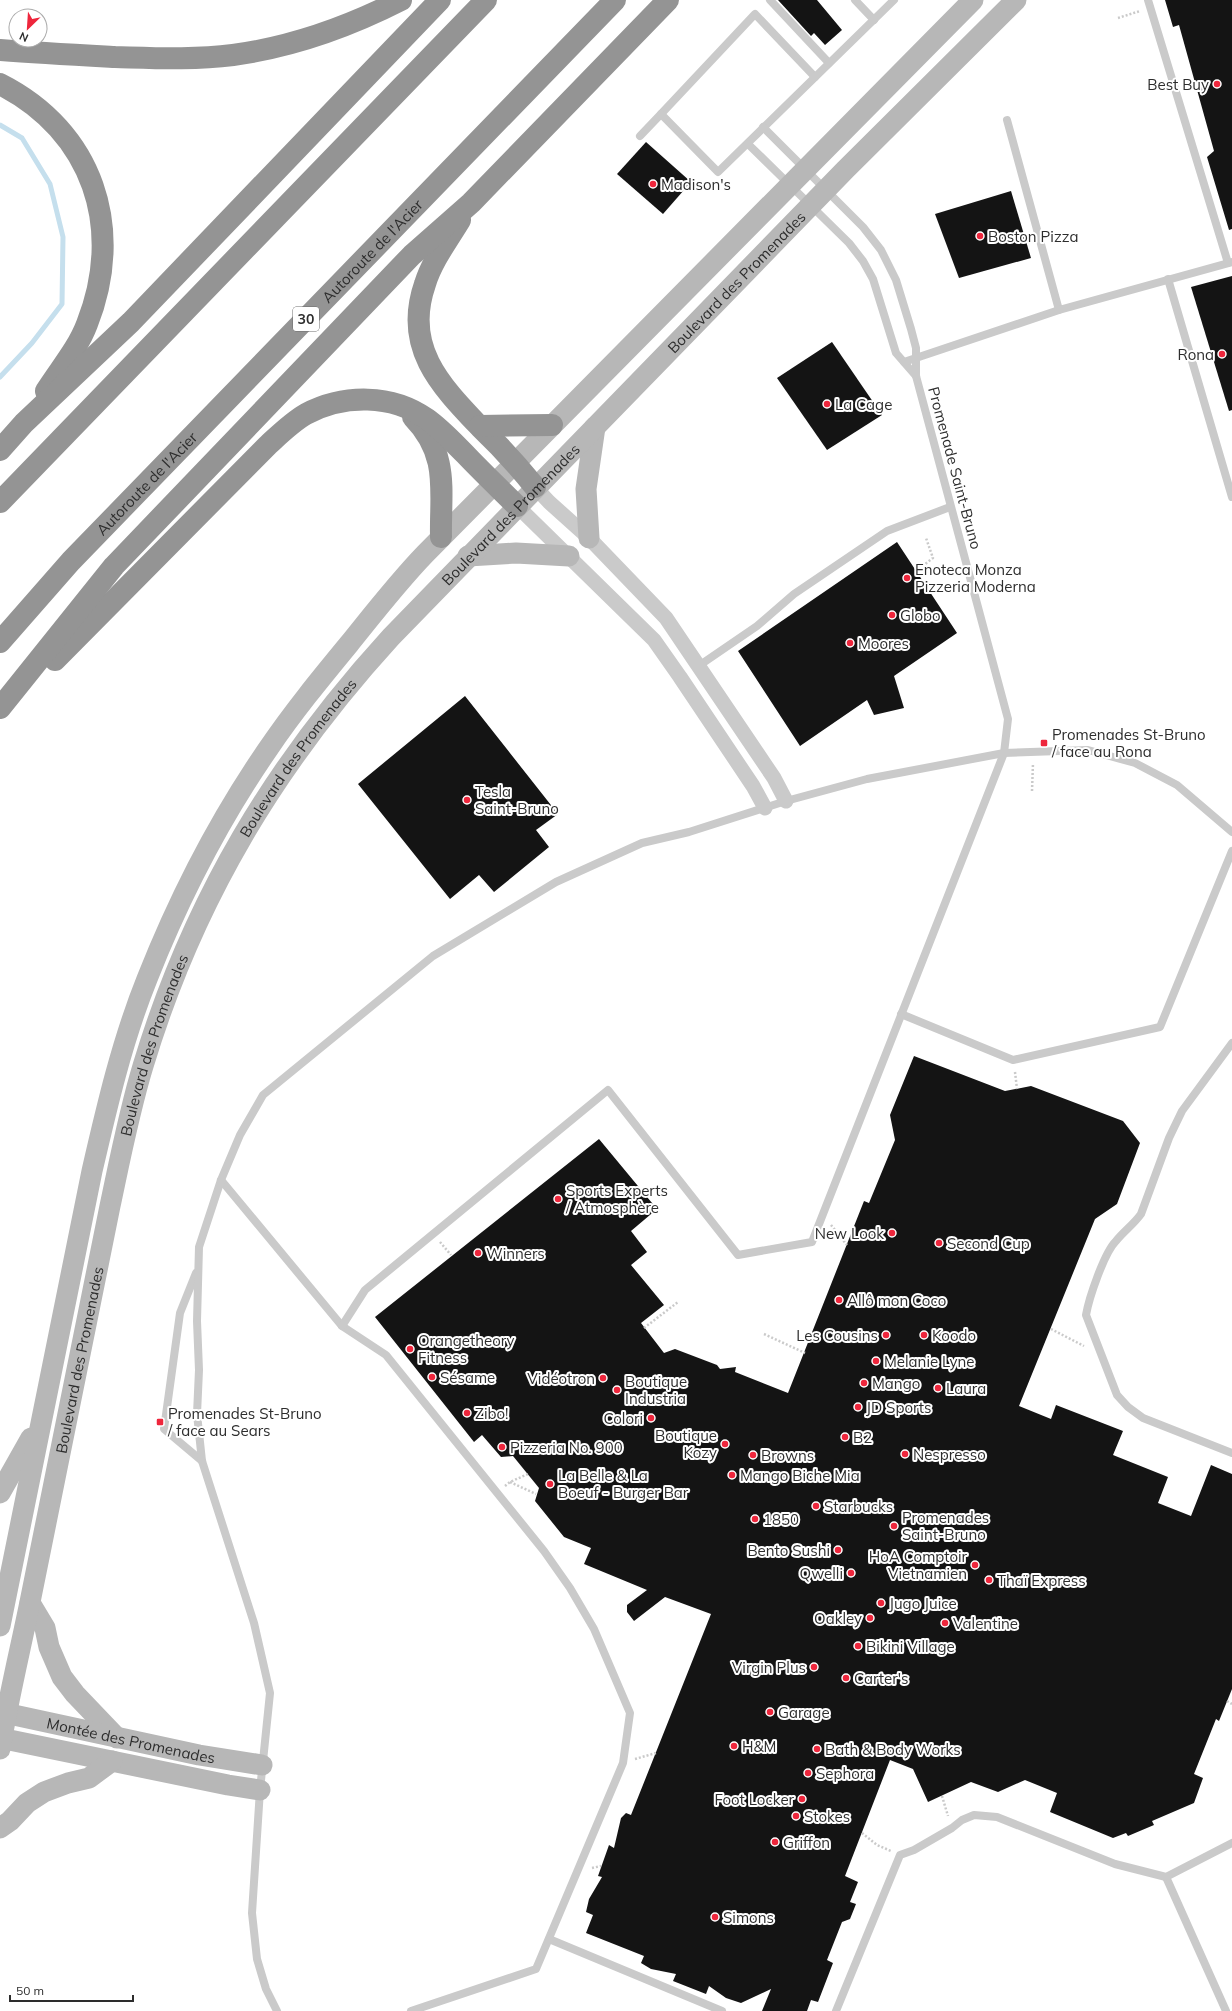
<svg xmlns="http://www.w3.org/2000/svg" width="1232" height="2011" viewBox="0 0 1232 2011" font-family="Mulish,sans-serif">
<style>
.lines{fill:none;stroke-linecap:round;stroke-linejoin:round}
.stream{stroke:#c5dfed;stroke-width:5}
.building{fill:#141414}
.path{stroke:#cacaca;stroke-width:2.5;stroke-dasharray:2 2;stroke-linecap:butt}
.lane{stroke:#cacaca;stroke-width:8}
.street{stroke:#cacaca;stroke-width:15}
.secondary{stroke:#b7b7b7;stroke-width:21}
.highway{stroke:#949494;stroke-width:22}
.poi-dot{fill:#ee263c;stroke:#fff;stroke-width:1.5}
.labels{text-anchor:middle;dominant-baseline:central;stroke-width:4;stroke-linejoin:round;paint-order:stroke}
.shield{fill:#fff;stroke:#6c6c6c;stroke-width:1}
.shield-label{font-size:14px;font-weight:bold;fill:#2d2d2d}
.poi-label{font-size:15px;fill:#2d2d2d;stroke:#fff;text-anchor:start}
.street-label{font-size:15px;fill:#2d2d2d;stroke:#fff}
</style>
<rect width="100%" height="100%" fill="#fff"/>
<g class="lines">
<polyline class="stream" points="0,125 22,138 50,184 63,237 62,304 32,343 0,377"/>
</g>
<g class="building">
<polygon points="778,0 817,0 842,30 825,45 814,33 811,36"/>
<polygon points="1165,0 1232,0 1232,229 1229,230 1207,157 1214,151 1179,25 1173,27"/>
<polygon points="646,142 691,182 663,214 617,174"/>
<polygon points="1011,191 1031,258 959,278 935,214"/>
<polygon points="1232,276 1232,410 1229,411 1191,287"/>
<polygon points="832,342 882,415 827,450 777,378"/>
<polygon points="897,542 957,633 894,676 904,708 874,715 867,700 800,746 738,651"/>
<polygon points="465,696 558,814 536,830 549,847 494,892 479,875 450,899 358,784"/>
<polygon points="914,1056 1005,1091 1031,1086 1123,1121 1140,1143 1117,1204 1095,1219 1019,1406 1051,1419 1056,1405 1123,1431 1113,1455 1168,1477 1158,1503 1191,1516 1211,1465 1232,1474 1232,1689 1219,1721 1216,1719 1194,1774 1203,1778 1194,1803 1152,1821 1154,1825 1128,1836 1126,1833 1113,1838 1050,1812 1057,1793 1025,1780 998,1792 971,1782 928,1802 913,1769 890,1760 845,1876 858,1882 850,1902 856,1904 850,1919 842,1922 827,1960 833,1963 818,2002 811,2000 807,2011 762,2011 771,1989 741,2003 726,1998 709,1986 706,1994 673,1981 676,1974 651,1969 641,1963 644,1956 586,1933 593,1915 586,1912 589,1899 602,1877 598,1876 609,1845 614,1848 621,1818 626,1813 631,1815 711,1614 665,1597 634,1621 627,1612 627,1605 647,1590 584,1564 591,1548 564,1537 535,1501 539,1488 513,1456 501,1457 482,1435 474,1442 375,1317 599,1139 657,1209 631,1231 647,1252 631,1265 664,1305 641,1323 664,1353 675,1349 717,1365 720,1369 736,1367 735,1372 788,1393 864,1201 869,1203 895,1140 890,1115"/>
</g>
<g class="lines">
<g class="path">
<polyline points="1118,18 1140,11"/>
<polyline points="916,571 933,558 926,538"/>
<polyline points="1032,791 1033,763"/>
<polyline points="1015,1072 1017,1089"/>
<polyline points="831,1225 847,1245"/>
<polyline points="440,1242 451,1255"/>
<polyline points="644,1328 678,1302"/>
<polyline points="1051,1329 1084,1346"/>
<polyline points="764,1334 805,1353"/>
<polyline points="510,1482 536,1494"/>
<polyline points="505,1486 510,1482 528,1474"/>
<polyline points="1227,1701 1232,1704"/>
<polyline points="635,1759 656,1753"/>
<polyline points="942,1796 948,1816"/>
<polyline points="862,1833 877,1845 891,1851"/>
<polyline points="592,1868 601,1866"/>
</g>
<g class="lane">
<polyline points="770,0 829,63"/>
<polyline points="855,0 874,20"/>
<polyline points="1148,0 1228,263"/>
<polyline points="661,114 755,14 815,77"/>
<polyline points="1007,120 1059,310"/>
<polyline points="640,136 661,114 718,172 894,0"/>
<polyline points="748,144 849,243 863,261 873,279 896,353 916,376"/>
<polyline points="1168,279 1232,497"/>
<polyline points="904,362 1059,310 1232,262"/>
<polyline points="700,665 757,626 794,594 887,531 950,507"/>
<polyline points="901,1014 1013,1060 1160,1027 1232,851"/>
<path d="M1232 1043 1182 1111 1169 1138 1141 1214C1134 1224 1124 1231 1116 1241 1104 1253 1089 1298 1086 1315L1117 1395 1128 1407 1143 1418 1232 1453"/>
<polyline points="221,1180 342,1326 386,1355 544,1551 570,1588 594,1629 630,1713 623,1763 536,1969 411,2011"/>
<polyline points="196,1273 180,1313 164,1429 202,1461"/>
<polyline points="342,1326 365,1290 608,1090 738,1255 812,1242 1004,753 1008,719 916,376 916,348 911,329 896,280 881,250 863,227 763,127"/>
<polyline points="1166,1877 1226,2011"/>
<polyline points="549,1939 722,2011"/>
<polyline points="277,2011 266,1989 257,1959 252,1913 260,1790 270,1693 254,1623 202,1461 197,1414 199,1370 197,1321 199,1247 221,1180 240,1135 263,1095 433,956 556,882 642,843 689,832 786,801 867,779 1004,753 1088,750 1135,763 1177,785 1232,832"/>
<polyline points="836,2011 900,1855 914,1850 952,1828 962,1820 974,1815 997,1817 1115,1864 1166,1877 1232,1843"/>
</g>
<g class="street">
<polyline points="535,487 549,502 589,538 666,618 774,778 786,801"/>
<polyline points="517,506 654,640 680,677 753,786 765,808"/>
</g>
<g class="secondary">
<polyline points="589,538 586,489 595,427"/>
<polyline points="468,556 516,553 569,556"/>
<polyline points="0,1493 31,1438"/>
<polyline points="30,1603 45,1628 49,1647 62,1677 75,1694 117,1738"/>
<path d="M0 1626 92 1171C107 1106 122 1041 147 979 179 898 219 820 268 749 293 712 321 678 349 644 374 613 398 582 425 554L973 0"/>
<path id="s1" d="M0 1712 199 1755 262 1765"/>
<polyline points="0,1738 228,1785 260,1790"/>
<path id="s2" d="M0 1749C8 1700 20 1651 30 1602 45 1531 59 1460 73 1389 85 1328 98 1267 110 1206 120 1159 129 1112 143 1066 193 900 275 764 391 637L845 170 1016 0"/>
<polyline points="0,1828 10,1821 27,1803 44,1792 68,1783 89,1778 112,1761"/>
</g>
<g class="highway">
<path d="M0 50C38 53 77 55 115 57 154 58 194 60 233 55 292 47 348 27 401 0"/>
<path d="M0 84C93 131 125 228 87 324 78 348 60 369 46 391"/>
<path d="M460 220C448 240 432 261 425 284 403 347 440 385 480 427 500 446 518 466 535 487"/>
<path d="M413 417C450 455 440 491 441 537"/>
<polyline points="480,426 552,425"/>
<polyline points="0,450 24,423 131,322 440,0"/>
<polyline points="0,502 486,0"/>
<path id="s3" d="M0 642 71 561 615 0"/>
<path d="M55 660 268 445C280 434 292 422 306 414 344 394 392 394 427 419 441 429 453 442 465 454 482 472 500 489 517 506"/>
<polyline points="0,708 114,566 412,255 471,203 668,0"/>
</g>
</g>
<g class="poi-dot">
<circle cx="1217" cy="84" r="4"/>
<circle cx="653" cy="184" r="4"/>
<circle cx="980" cy="236" r="4"/>
<circle cx="1222" cy="354" r="4"/>
<circle cx="827" cy="404" r="4"/>
<circle cx="907" cy="578" r="4"/>
<circle cx="892" cy="615" r="4"/>
<circle cx="850" cy="643" r="4"/>
<rect x="1040" y="739" width="8" height="8" rx="2"/>
<circle cx="467" cy="800" r="4"/>
<circle cx="558" cy="1199" r="4"/>
<circle cx="892" cy="1233" r="4"/>
<circle cx="939" cy="1243" r="4"/>
<circle cx="478" cy="1253" r="4"/>
<circle cx="839" cy="1300" r="4"/>
<circle cx="886" cy="1335" r="4"/>
<circle cx="924" cy="1335" r="4"/>
<circle cx="410" cy="1349" r="4"/>
<circle cx="876" cy="1361" r="4"/>
<circle cx="432" cy="1377" r="4"/>
<circle cx="603" cy="1378" r="4"/>
<circle cx="864" cy="1383" r="4"/>
<circle cx="938" cy="1388" r="4"/>
<circle cx="617" cy="1390" r="4"/>
<circle cx="858" cy="1407" r="4"/>
<circle cx="467" cy="1413" r="4"/>
<circle cx="651" cy="1418" r="4"/>
<rect x="156" y="1418" width="8" height="8" rx="2"/>
<circle cx="845" cy="1437" r="4"/>
<circle cx="725" cy="1444" r="4"/>
<circle cx="502" cy="1447" r="4"/>
<circle cx="905" cy="1454" r="4"/>
<circle cx="753" cy="1455" r="4"/>
<circle cx="732" cy="1475" r="4"/>
<circle cx="550" cy="1484" r="4"/>
<circle cx="816" cy="1506" r="4"/>
<circle cx="755" cy="1519" r="4"/>
<circle cx="894" cy="1526" r="4"/>
<circle cx="838" cy="1550" r="4"/>
<circle cx="975" cy="1565" r="4"/>
<circle cx="851" cy="1573" r="4"/>
<circle cx="989" cy="1580" r="4"/>
<circle cx="881" cy="1603" r="4"/>
<circle cx="870" cy="1618" r="4"/>
<circle cx="945" cy="1623" r="4"/>
<circle cx="858" cy="1646" r="4"/>
<circle cx="814" cy="1667" r="4"/>
<circle cx="846" cy="1678" r="4"/>
<circle cx="770" cy="1712" r="4"/>
<circle cx="734" cy="1746" r="4"/>
<circle cx="817" cy="1749" r="4"/>
<circle cx="808" cy="1773" r="4"/>
<circle cx="802" cy="1799" r="4"/>
<circle cx="796" cy="1816" r="4"/>
<circle cx="775" cy="1842" r="4"/>
<circle cx="715" cy="1917" r="4"/>
</g>
<g class="labels">
<rect class="shield" x="293" y="307" width="26" height="24" rx="3"/>
<g class="shield-label">
<text x="306" y="319">30</text>
</g>
<g class="poi-label">
<text x="1209" y="84" text-anchor="end">Best Buy</text>
<text x="661" y="184">Madison's</text>
<text x="988" y="236">Boston Pizza</text>
<text x="1214" y="354" text-anchor="end">Rona</text>
<text x="835" y="404">La Cage</text>
<text x="915" y="569">Enoteca Monza<tspan x="915" dy="17">Pizzeria Moderna</tspan></text>
<text x="900" y="615">Globo</text>
<text x="858" y="643">Moores</text>
<text x="1052" y="734">Promenades St-Bruno<tspan x="1052" dy="17">/ face au Rona</tspan></text>
<text x="475" y="791">Tesla<tspan x="475" dy="17">Saint-Bruno</tspan></text>
<text x="566" y="1190">Sports Experts<tspan x="566" dy="17">/ Atmosphère</tspan></text>
<text x="884" y="1233" text-anchor="end">New Look</text>
<text x="947" y="1243">Second Cup</text>
<text x="486" y="1253">Winners</text>
<text x="847" y="1300">Allô mon Coco</text>
<text x="878" y="1335" text-anchor="end">Les Cousins</text>
<text x="932" y="1335">Koodo</text>
<text x="418" y="1340">Orangetheory<tspan x="418" dy="17">Fitness</tspan></text>
<text x="884" y="1361">Melanie Lyne</text>
<text x="440" y="1377">Sésame</text>
<text x="595" y="1378" text-anchor="end">Vidéotron</text>
<text x="625" y="1381">Boutique<tspan x="625" dy="17">Industria</tspan></text>
<text x="872" y="1383">Mango</text>
<text x="946" y="1388">Laura</text>
<text x="866" y="1407">JD Sports</text>
<text x="168" y="1413">Promenades St-Bruno<tspan x="168" dy="17">/ face au Sears</tspan></text>
<text x="475" y="1413">Zibo!</text>
<text x="643" y="1418" text-anchor="end">Colori</text>
<text x="717" y="1435" text-anchor="end">Boutique<tspan x="717" dy="17">Kozy</tspan></text>
<text x="853" y="1437">B2</text>
<text x="510" y="1447">Pizzeria No. 900</text>
<text x="913" y="1454">Nespresso</text>
<text x="761" y="1455">Browns</text>
<text x="558" y="1475">La Belle &amp; La<tspan x="558" dy="17">Boeuf - Burger Bar</tspan></text>
<text x="740" y="1475">Mango Biche Mia</text>
<text x="824" y="1506">Starbucks</text>
<text x="902" y="1517">Promenades<tspan x="902" dy="17">Saint-Bruno</tspan></text>
<text x="763" y="1519">1850</text>
<text x="830" y="1550" text-anchor="end">Bento Sushi</text>
<text x="967" y="1556" text-anchor="end">HoA Comptoir<tspan x="967" dy="17">Vietnamien</tspan></text>
<text x="843" y="1573" text-anchor="end">Qwelli</text>
<text x="997" y="1580">Thaï Express</text>
<text x="889" y="1603">Jugo Juice</text>
<text x="862" y="1618" text-anchor="end">Oakley</text>
<text x="953" y="1623">Valentine</text>
<text x="866" y="1646">Bikini Village</text>
<text x="806" y="1667" text-anchor="end">Virgin Plus</text>
<text x="854" y="1678">Carter's</text>
<text x="778" y="1712">Garage</text>
<text x="742" y="1746">H&amp;M</text>
<text x="825" y="1749">Bath &amp; Body Works</text>
<text x="816" y="1773">Sephora</text>
<text x="794" y="1799" text-anchor="end">Foot Locker</text>
<text x="804" y="1816">Stokes</text>
<text x="783" y="1842">Griffon</text>
<text x="723" y="1917">Simons</text>
</g>
<g class="street-label">
<text stroke="none"><textPath href="#s3" startOffset="540">Autoroute de l'Acier</textPath></text>
<text stroke="none"><textPath href="#s2" startOffset="1693">Boulevard des Promenades</textPath></text>
<text transform="translate(955 468) rotate(75)">Promenade Saint-Bruno</text>
<text stroke="none"><textPath href="#s3" startOffset="216">Autoroute de l'Acier</textPath></text>
<text stroke="none"><textPath href="#s2" startOffset="1369">Boulevard des Promenades</textPath></text>
<text stroke="none"><textPath href="#s2" startOffset="1045">Boulevard des Promenades</textPath></text>
<text stroke="none"><textPath href="#s2" startOffset="721">Boulevard des Promenades</textPath></text>
<text stroke="none"><textPath href="#s2" startOffset="397">Boulevard des Promenades</textPath></text>
<text stroke="none"><textPath href="#s1" startOffset="134">Montée des Promenades</textPath></text>
</g>
</g>
<g transform="translate(28 28) rotate(205)"><circle r="19" fill="#ffffff" stroke="#ababab"/>
<path d="M0-3L7 15L0 10L-7 15Z" fill="#ee263c"/>
<text y="-6" font-size="11" font-weight="bold" text-anchor="middle" fill="#2d2d2d">N</text>
</g>
<path d="M10 1995v6h123v-6" fill="none" stroke="#2d2d2d" stroke-width="2"/>
<text x="16" y="1995" font-size="12" fill="#2d2d2d" stroke="#ffffff" stroke-width="3" paint-order="stroke">50 m</text>
</svg>
